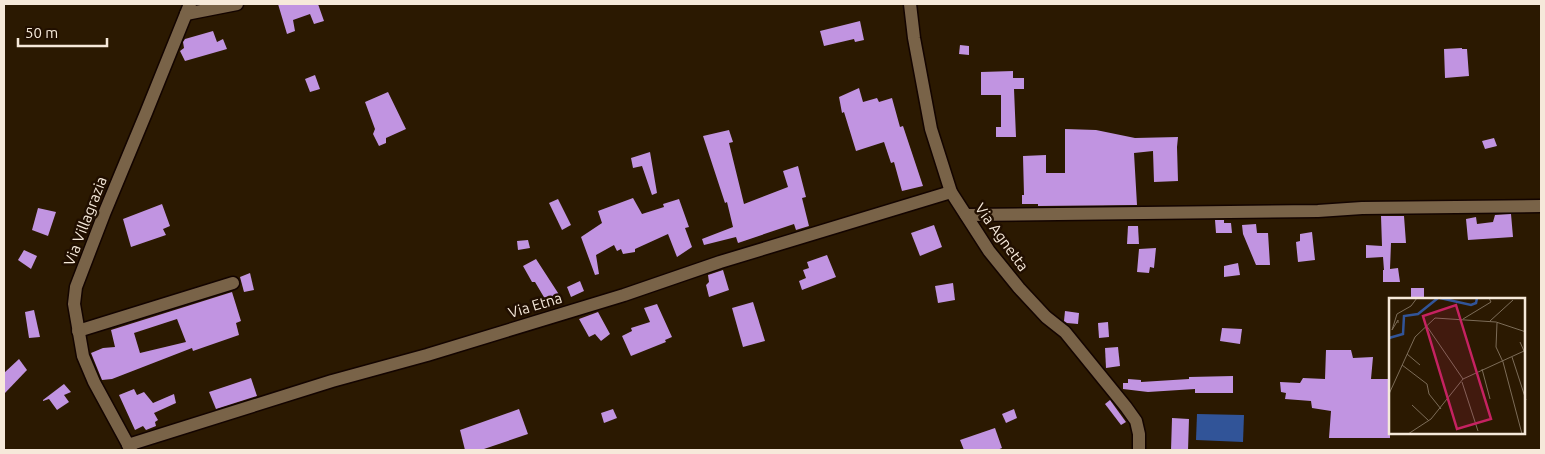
<svg xmlns="http://www.w3.org/2000/svg" width="1545" height="454" viewBox="0 0 1545 454" font-family="Ubuntu,sans-serif">
<style>
.water{fill:#315498}
.building{fill:#c194e1;fill-rule:evenodd}
.lines{fill:none;stroke-linecap:round;stroke-linejoin:round}
.street-casing{stroke:#130400;stroke-width:15}
.street{stroke:#796348;stroke-width:12}
.labels{text-anchor:middle;dominant-baseline:central;stroke-width:5;stroke-linejoin:round;paint-order:stroke}
.street-label{font-size:15px;fill:#f6e9da;stroke:#210f00}
.inset-river{fill:none;stroke:#315498;stroke-width:2.5}
.inset-road{fill:none;stroke:#7c6c58;stroke-width:1}
.view{fill:#c52261;fill-opacity:0.15;stroke:#c52261;stroke-width:2.5}
.inset-edge{fill:none;stroke:#f6e9da;stroke-width:2.5}
</style>
<rect width="100%" height="100%" fill="#2b1901"/>
<polygon class="water" points="1197,414 1244,415 1243,442 1196,440"/>
<g class="building">
<polygon points="278,4 318,4 324,21 314,24 310,14 293,20 295,31 287,34"/>
<polygon points="860,21 864,40 855,42 854,39 824,46 820,31"/>
<polygon points="213,31 217,42 223,39 227,49 185,61 180,51 184,48 183,42 185,39"/>
<polygon points="960,45 969,46 969,55 959,54"/>
<polygon points="1462,48 1462,49 1467,49 1469,76 1445,78 1444,49"/>
<polygon points="1013,71 1013,78 1024,78 1024,89 1014,89 1016,137 996,137 996,127 1001,127 1001,95 981,95 981,72"/>
<polygon points="315,75 320,89 310,92 305,79"/>
<polygon points="859,88 863,102 877,98 879,102 892,98 900,127 903,126 923,186 902,191 894,162 891,163 884,142 856,151 844,112 842,113 839,97"/>
<polygon points="388,92 406,129 386,138 386,143 379,146 373,134 375,129 365,102"/>
<polygon points="1065,129 1096,130 1135,138 1178,137 1177,147 1178,181 1154,182 1153,151 1134,153 1137,205 1038,206 1038,204 1022,204 1022,195 1024,195 1023,156 1046,155 1046,173 1065,173"/>
<polygon points="729,130 733,142 729,143 744,204 788,187 783,171 798,166 806,197 802,198 809,226 796,230 794,224 738,243 736,237 704,245 702,239 733,227 727,202 725,203 703,136"/>
<polygon points="1494,138 1497,146 1485,149 1482,141"/>
<polygon points="650,152 657,193 652,195 642,166 633,168 631,158"/>
<polygon points="633,198 642,214 664,207 663,204 679,199 689,227 685,228 692,247 677,257 668,234 635,249 635,252 623,254 621,249 617,251 614,245 596,255 599,274 595,275 581,237 602,223 598,211"/>
<polygon points="558,199 571,225 562,230 549,203"/>
<polygon points="162,204 170,226 163,229 166,235 131,247 123,219"/>
<polygon points="38,208 56,212 48,236 32,230"/>
<polygon points="1511,214 1513,237 1468,240 1466,219 1476,217 1477,224 1493,222 1495,215"/>
<polygon points="1381,216 1404,216 1406,243 1391,243 1390,269 1398,268 1400,282 1383,282 1383,270 1384,270 1383,257 1366,258 1366,245 1382,246"/>
<polygon points="1215,220 1224,220 1224,223 1231,223 1232,233 1216,233"/>
<polygon points="1256,224 1257,233 1268,233 1270,265 1256,265 1243,234 1242,225"/>
<polygon points="934,225 942,247 920,256 911,233"/>
<polygon points="1128,226 1138,226 1139,244 1127,244"/>
<polygon points="1312,232 1315,260 1298,262 1296,242 1300,241 1300,234"/>
<polygon points="528,240 530,248 518,250 517,241"/>
<polygon points="1156,248 1154,268 1150,267 1149,273 1137,272 1139,249"/>
<polygon points="24,250 37,256 31,269 18,260"/>
<polygon points="827,255 836,277 802,290 799,281 806,278 803,270 809,268 807,262"/>
<polygon points="536,259 560,296 548,304 535,282 532,282 523,266"/>
<polygon points="1238,263 1240,275 1224,277 1224,266"/>
<polygon points="723,270 729,290 709,297 706,285 709,282 708,275"/>
<polygon points="250,273 254,290 244,292 240,277"/>
<polygon points="580,281 584,291 571,297 567,287"/>
<polygon points="953,283 955,300 938,303 935,286"/>
<rect x="1411" y="288" width="13" height="11"/>
<path d="M232 292 241 321 236 323 239 335 193 351 192 348 112 379 102 380 91 353 103 348 115 347 111 330ZM177 319 186 342 140 353 134 333Z"/>
<polygon points="753,302 765,341 743,347 732,308"/>
<polygon points="657,304 672,337 665,340 666,342 631,356 622,336 632,331 631,328 650,322 644,308"/>
<polygon points="34,310 40,337 29,338 25,312"/>
<polygon points="1065,311 1079,313 1078,324 1067,323 1064,321"/>
<polygon points="598,312 610,334 601,341 595,334 589,337 579,319"/>
<polygon points="1108,322 1109,337 1099,338 1098,323"/>
<polygon points="1222,328 1242,329 1240,344 1220,341"/>
<polygon points="1118,347 1120,366 1106,368 1105,348"/>
<polygon points="1326,350 1351,350 1353,358 1373,357 1371,379 1390,379 1390,438 1329,438 1331,411 1312,408 1311,401 1285,399 1286,393 1281,392 1280,382 1300,383 1303,378 1325,379"/>
<polygon points="19,359 27,370 4,394 4,373"/>
<polygon points="1233,376 1233,393 1195,393 1195,389 1148,392 1123,389 1123,383 1128,383 1128,379 1141,380 1141,382 1189,379 1189,377"/>
<polygon points="251,378 257,396 216,409 209,392"/>
<polygon points="64,384 71,392 64,395 69,402 57,410 49,399 43,401 43,400"/>
<polygon points="134,389 137,395 144,392 153,403 174,394 176,403 154,413 158,420 155,422 156,426 146,430 143,426 135,430 119,395"/>
<polygon points="1110,400 1126,422 1121,425 1105,404"/>
<polygon points="519,409 528,434 481,450 465,450 460,430"/>
<polygon points="613,409 617,418 604,423 601,413"/>
<polygon points="1014,409 1017,418 1006,423 1002,414"/>
<polygon points="1172,418 1189,419 1188,450 1171,450"/>
<polygon points="995,428 1002,448 997,450 964,450 960,440"/>
</g>
<g class="lines">
<g class="street-casing">
<g id="street">
<polyline points="910,4 914,38 931,129 951,192 989,251 1019,288 1046,317 1065,332 1126,407 1136,421 1139,434 1139,450"/>
<polyline points="186,14 237,4"/>
<polyline points="966,215 1318,211 1362,208 1541,206"/>
<polyline points="78,331 233,283"/>
<polyline points="128,445 332,381 427,355 624,295 720,262 951,192"/>
<polyline points="131,450 94,382 83,356 74,304 76,287 104,214 146,113 190,4"/>
</g>
</g>
<use href="#street" class="street"/>
</g>
<g class="labels">
<g class="street-label">
<text transform="translate(85 221) rotate(-69)">Via Villagrazia</text>
<text transform="translate(1002 237) rotate(54)">Via Agnetta</text>
<text transform="translate(535 305) rotate(-17)">Via Etna</text>
</g>
</g>
<g transform="translate(1389 298)">
<rect width="136" height="136" fill="#2b1901"/>
<path class="inset-river" d="M51 0 82 7 87 5 88 0M0 40 14 36 15 18 29 16 49 0"/>
<path class="inset-road" d="M74 21 102 4 100 0M101 23 124 2M9 25V22L3 32 8 16 22 8 28 0M108 25 107 49 114 64 133 136M37 27 74 81M18 56 31 67M123 59 137 102M13 67 38 86 40 96 52 111M93 71 101 101M73 84 89 133M0 96 26 39 46 20 107 24 137 34M23 107 40 123M19 136 42 121 74 81 135 53 131 44"/>
<path class="view" d="M67 7 102 121 68 131 34 18Z"/>
<rect width="136" height="136" class="inset-edge"/>
</g>
<rect width="1545" height="454" fill="none" stroke="#f6e9da" stroke-width="10"/>
<path d="M18 38v8h89v-8" fill="none" stroke="#f6e9da" stroke-width="2.5"/>
<text x="25" y="38" font-size="15" fill="#f6e9da" stroke="#210f00" stroke-width="4" paint-order="stroke">50 m</text>
</svg>
